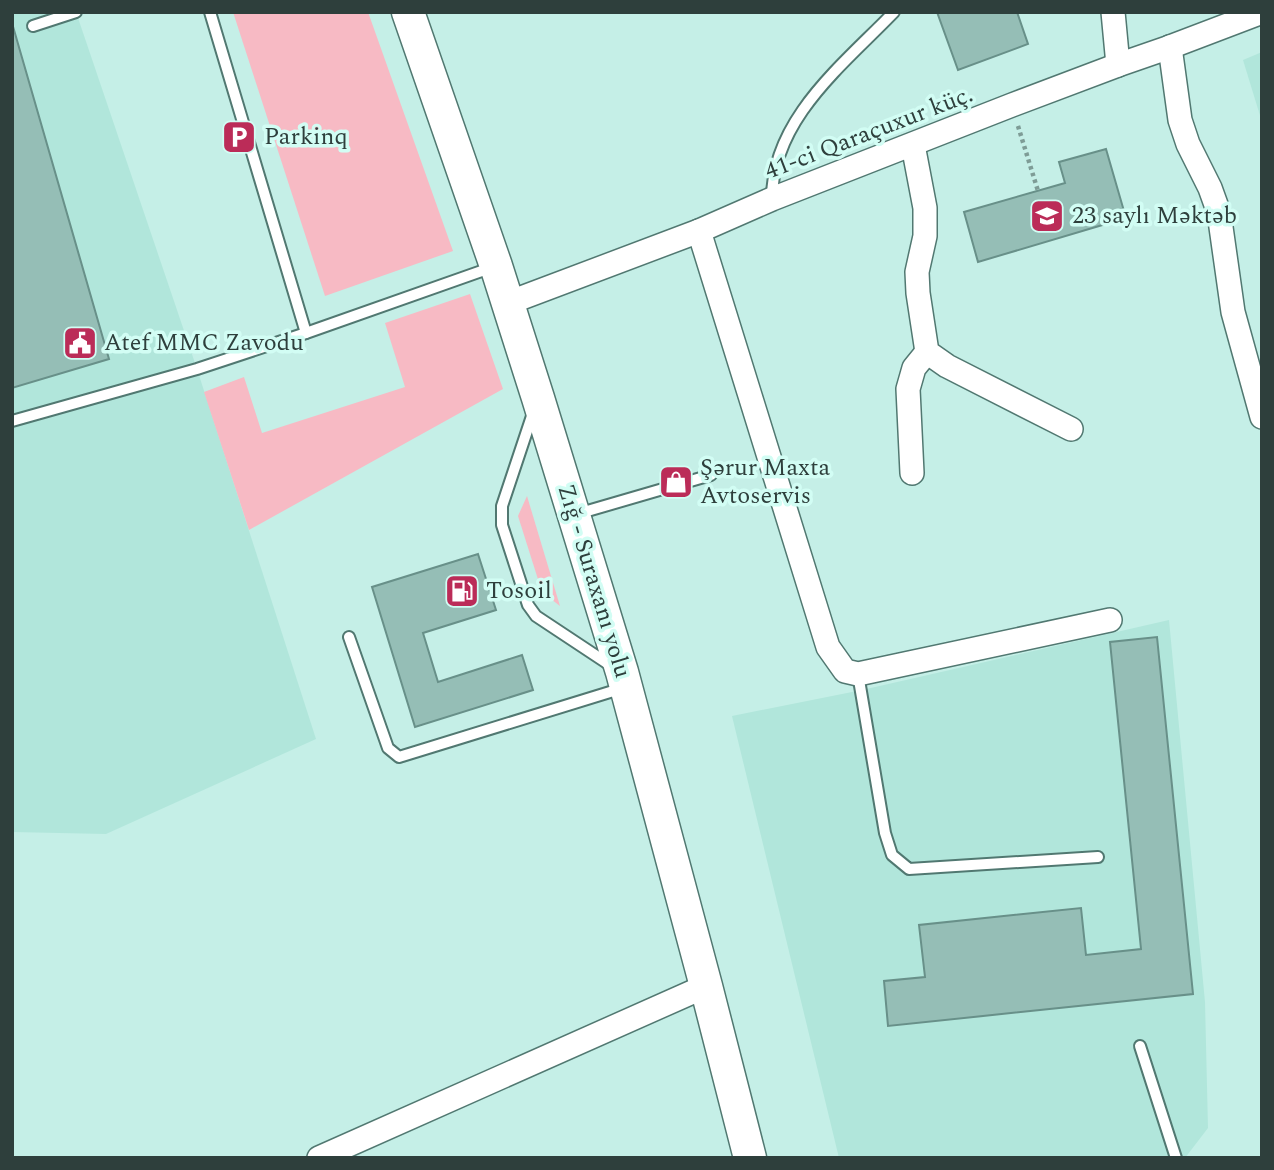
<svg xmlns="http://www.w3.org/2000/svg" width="1274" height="1170" viewBox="0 0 1274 1170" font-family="Spectral,serif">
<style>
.built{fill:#b1e6db}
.green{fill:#f7bac4}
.building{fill:#95beb6;stroke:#689089;stroke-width:2}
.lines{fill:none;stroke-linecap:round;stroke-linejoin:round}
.service-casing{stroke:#517871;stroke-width:14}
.minor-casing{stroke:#517871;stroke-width:26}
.secondary-casing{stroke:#517871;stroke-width:35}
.path{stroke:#7e9c96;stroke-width:4.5;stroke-dasharray:3.5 3.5;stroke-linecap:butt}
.service{stroke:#fff;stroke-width:10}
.minor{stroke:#fff;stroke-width:23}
.secondary{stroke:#fff;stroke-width:32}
.labels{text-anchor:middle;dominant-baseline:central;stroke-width:7;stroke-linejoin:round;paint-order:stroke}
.street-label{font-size:24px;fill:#2e3f3c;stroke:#d2fdf4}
.poi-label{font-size:24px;fill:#2e3f3c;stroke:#d2fdf4;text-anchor:start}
</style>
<rect width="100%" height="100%" fill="#c5efe7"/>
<g class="built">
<polygon points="12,12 76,12 197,369 316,739 106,834 12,832"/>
<polygon points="1262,52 1262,122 1243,60"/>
<polygon points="1169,620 1205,1002 1208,1128 1185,1158 839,1158 732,716 862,690"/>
</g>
<g class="green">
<polygon points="233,12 368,12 453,251 325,296"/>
<polygon points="470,294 503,389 249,530 204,392 244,377 262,433 405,387 385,323"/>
<polygon points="527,496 560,606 542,592 518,516"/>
</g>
<g class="building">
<polygon points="937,12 1017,12 1028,44 958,70"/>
<polygon points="12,23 109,359 12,388"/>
<polygon points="1106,149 1126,218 978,262 964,212 1065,183 1059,162"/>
<polygon points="478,554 496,610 423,633 438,682 522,655 533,690 415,727 372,587"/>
<polygon points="1157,637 1193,994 888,1026 884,981 925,977 919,925 1081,908 1086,955 1141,949 1110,642"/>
</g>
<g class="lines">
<g class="service-casing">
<g id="service">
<polyline points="210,12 306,333"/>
<polyline points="33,26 76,12"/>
<path d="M772 199C772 119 843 65 894 12"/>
<polyline points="534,410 502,506 502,525 528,605 536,616 613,667"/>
<polyline points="12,421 197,369 306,333 493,267"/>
<polyline points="577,514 711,475"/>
<polyline points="349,637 388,748 399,757 623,688"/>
<polyline points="858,674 885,833 892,855 909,869 1098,857"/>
<polyline points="1140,1046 1176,1158"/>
</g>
</g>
<g class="minor-casing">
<g id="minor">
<polyline points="1113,12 1118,65"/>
<polyline points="1170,47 1180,120 1188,144 1210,188 1219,213 1233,312 1262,417"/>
<polyline points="913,145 925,208 925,236 917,272 918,293 927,352 947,366 1071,429"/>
<polyline points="699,231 828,647 845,671 858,674 1110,620"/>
<polyline points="508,303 699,231 772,199 1012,105 1118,65 1170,47 1262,12"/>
<polyline points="912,473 908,389 914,368 927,352"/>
<polyline points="319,1158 706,986"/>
</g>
</g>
<g class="secondary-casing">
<polyline id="secondary" points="408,12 496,266 538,398 622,672 706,986 750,1158"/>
</g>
<polyline class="path" points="1018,126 1038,191"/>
<use href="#service" class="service"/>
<use href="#minor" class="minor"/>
<use href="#secondary" class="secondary"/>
</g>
<defs>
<g id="parking-square" transform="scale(1.75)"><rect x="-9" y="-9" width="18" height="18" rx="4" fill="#bb2c58" stroke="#d2fdf4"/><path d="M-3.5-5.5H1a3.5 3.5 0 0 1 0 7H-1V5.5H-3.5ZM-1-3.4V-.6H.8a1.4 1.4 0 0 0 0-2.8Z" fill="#fff"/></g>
<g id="school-square" transform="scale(1.75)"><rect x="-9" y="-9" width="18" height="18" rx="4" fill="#bb2c58" stroke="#d2fdf4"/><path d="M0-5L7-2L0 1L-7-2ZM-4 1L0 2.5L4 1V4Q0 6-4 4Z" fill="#fff"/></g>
<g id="civic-square" transform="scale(1.75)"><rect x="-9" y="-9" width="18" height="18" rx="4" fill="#bb2c58" stroke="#d2fdf4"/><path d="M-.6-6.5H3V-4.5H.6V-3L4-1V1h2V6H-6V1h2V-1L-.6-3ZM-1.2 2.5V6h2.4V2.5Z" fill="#fff"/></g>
<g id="shop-square" transform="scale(1.75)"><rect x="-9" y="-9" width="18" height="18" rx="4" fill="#bb2c58" stroke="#d2fdf4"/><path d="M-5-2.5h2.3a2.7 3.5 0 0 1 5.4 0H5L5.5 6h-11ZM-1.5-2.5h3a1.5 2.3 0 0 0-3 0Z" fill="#fff"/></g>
<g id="fuel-square" transform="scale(1.75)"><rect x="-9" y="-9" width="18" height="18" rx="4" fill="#bb2c58" stroke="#d2fdf4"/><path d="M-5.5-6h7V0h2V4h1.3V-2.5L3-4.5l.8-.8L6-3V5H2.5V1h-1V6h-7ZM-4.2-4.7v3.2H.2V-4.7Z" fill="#fff"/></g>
</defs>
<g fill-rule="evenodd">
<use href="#parking-square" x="239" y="137"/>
<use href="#school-square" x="1047" y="216"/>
<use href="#civic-square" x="80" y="343"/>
<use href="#shop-square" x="676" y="482"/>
<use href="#fuel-square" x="462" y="591"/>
</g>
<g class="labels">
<g class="street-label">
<text transform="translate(869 133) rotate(-21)">41-ci Qaraçuxur küç.</text>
<text transform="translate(594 581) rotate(73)">Zığ - Suraxanı yolu</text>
</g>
<g class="poi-label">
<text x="264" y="137">Parkinq</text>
<text x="1072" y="216">23 saylı Məktəb</text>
<text x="104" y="343">Atef MMC Zavodu</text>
<text x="700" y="468">Şərur Maxta<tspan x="700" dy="28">Avtoservis</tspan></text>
<text x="486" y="591">Tosoil</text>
</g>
</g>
<rect width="1274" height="1170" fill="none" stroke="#2e3f3c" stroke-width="28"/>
</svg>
